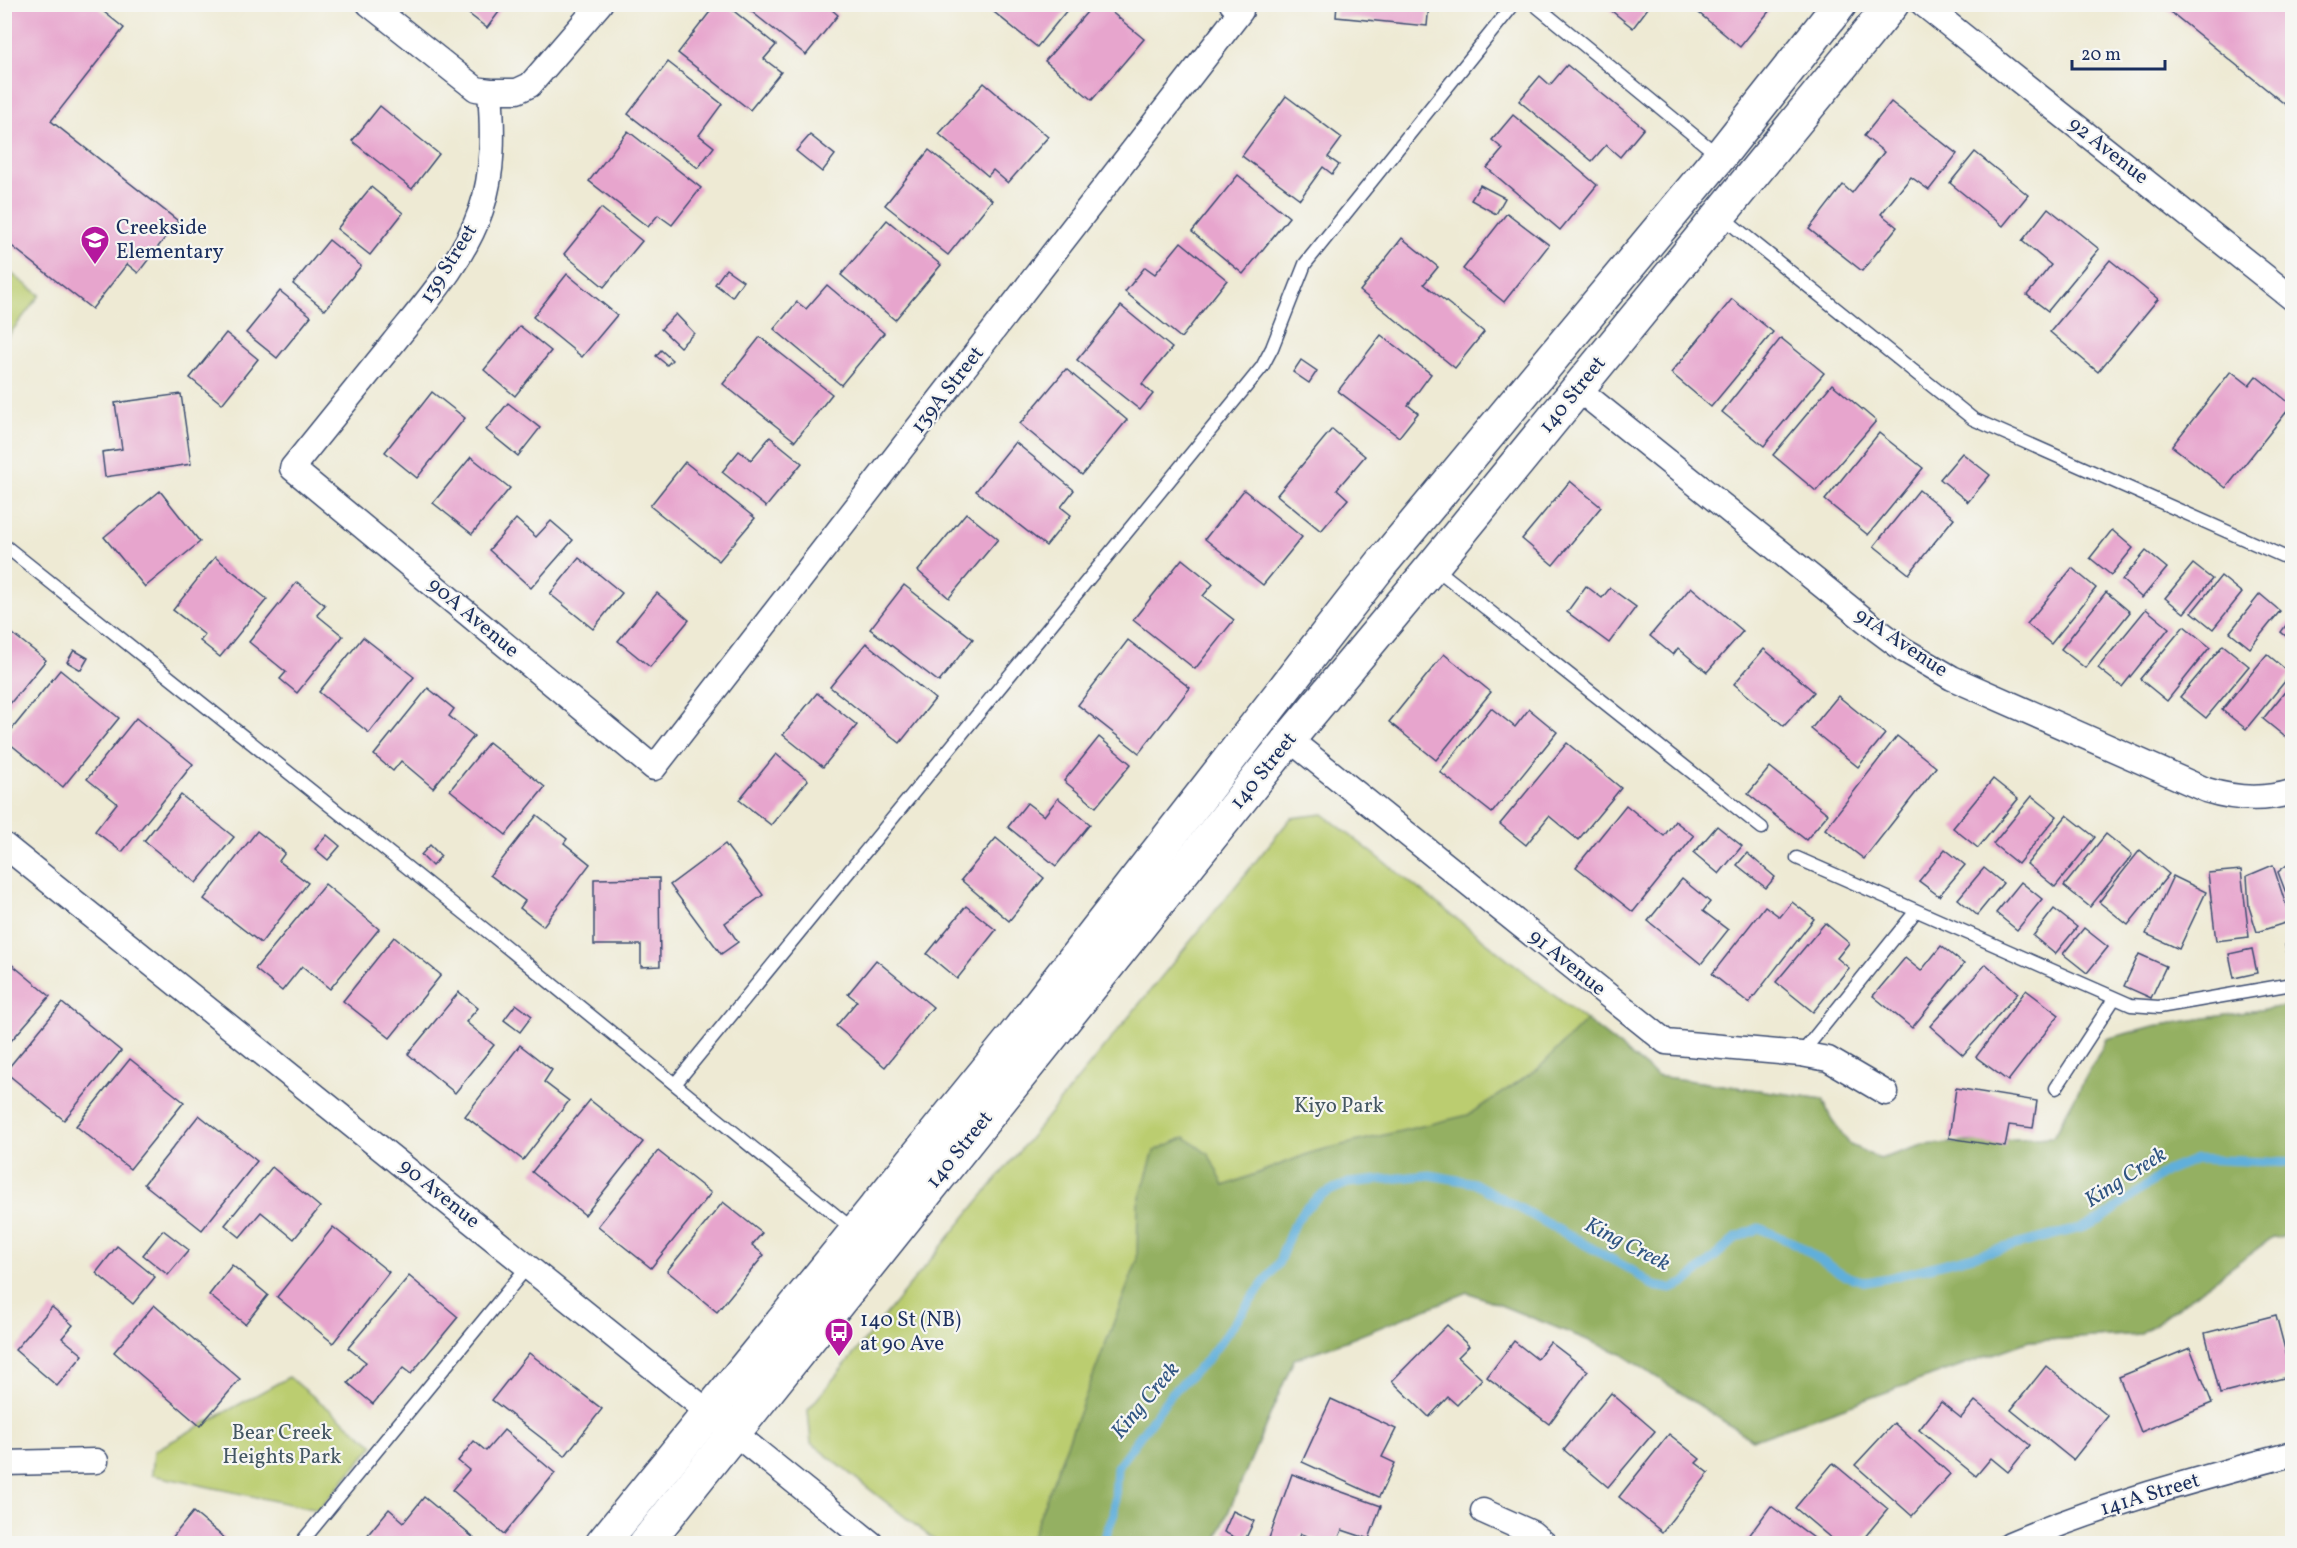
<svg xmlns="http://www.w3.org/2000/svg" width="2297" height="1548" viewBox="0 0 2297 1548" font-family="Vollkorn,serif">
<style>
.green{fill:#bbcd70;stroke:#6b7e67;stroke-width:1.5}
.forest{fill:#94b062;stroke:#587060;stroke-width:1.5}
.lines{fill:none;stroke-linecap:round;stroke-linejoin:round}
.stream{stroke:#60afda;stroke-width:9}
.building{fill:#e7a5cd}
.service-casing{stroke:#3b4b70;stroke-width:15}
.minor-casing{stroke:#3b4b70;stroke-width:27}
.secondary-casing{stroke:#3b4b70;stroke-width:36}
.service{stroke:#fff;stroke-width:12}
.minor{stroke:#fff;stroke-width:24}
.secondary{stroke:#fff;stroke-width:33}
.labels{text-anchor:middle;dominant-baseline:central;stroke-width:4.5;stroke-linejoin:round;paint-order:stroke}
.street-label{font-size:21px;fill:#1b2f5e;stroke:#f6f6f2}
.poi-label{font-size:21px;fill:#1b2f5e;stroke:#f6f6f2;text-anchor:start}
.park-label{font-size:21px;fill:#435662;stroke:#f6f6f2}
.water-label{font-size:22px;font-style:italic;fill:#305583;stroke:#f6f6f2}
</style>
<rect width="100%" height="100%" fill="#f6f6f2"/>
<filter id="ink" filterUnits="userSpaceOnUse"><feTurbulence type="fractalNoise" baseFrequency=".0167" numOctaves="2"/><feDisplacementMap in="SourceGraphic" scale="12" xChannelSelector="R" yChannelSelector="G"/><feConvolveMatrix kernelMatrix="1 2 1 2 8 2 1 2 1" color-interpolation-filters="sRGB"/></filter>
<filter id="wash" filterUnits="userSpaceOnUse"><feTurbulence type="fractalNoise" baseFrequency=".008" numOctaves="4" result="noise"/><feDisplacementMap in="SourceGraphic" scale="24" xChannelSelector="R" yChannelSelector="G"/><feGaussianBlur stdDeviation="1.35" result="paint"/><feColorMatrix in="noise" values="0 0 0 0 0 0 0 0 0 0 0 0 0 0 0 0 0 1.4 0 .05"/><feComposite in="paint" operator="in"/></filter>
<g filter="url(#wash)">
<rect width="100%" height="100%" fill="#eeead4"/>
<g class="green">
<polygon points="4,268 40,295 5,340 4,340"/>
<polygon points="1323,814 1657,1076 1823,1099 1830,1117 1850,1145 1880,1159 1923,1145 2053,1137 2107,1039 2154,1026 2292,1005 2292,1236 2273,1237 2141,1334 2029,1341 1752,1440 1620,1353 1468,1292 1294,1359 1215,1543 938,1543 811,1443 808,1410 1291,818"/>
<polygon points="289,1377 374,1445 318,1510 152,1475 154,1451"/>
</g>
<polygon class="forest" points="2292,1005 2292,1236 2273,1237 2141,1334 2029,1341 1752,1440 1620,1353 1468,1292 1346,1341 1294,1359 1215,1543 1029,1544 1137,1261 1138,1204 1154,1151 1185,1137 1209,1155 1224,1186 1313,1152 1468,1115 1538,1069 1586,1020 1657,1076 1823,1099 1830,1117 1850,1145 1880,1159 1923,1145 2053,1137 2107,1039 2154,1026"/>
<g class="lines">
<polyline class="stream" points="1102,1544 1114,1514 1117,1467 1171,1394 1207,1360 1279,1262 1293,1226 1306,1208 1321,1195 1348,1183 1430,1175 1474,1183 1633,1271 1654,1286 1671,1289 1685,1283 1736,1238 1759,1228 1796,1244 1843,1275 1866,1282 1888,1278 2081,1228 2102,1219 2166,1171 2196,1159 2292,1163"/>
</g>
<g id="blocks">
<g class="building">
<polygon points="4,4 94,4 124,28 51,121 178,221 138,273 127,264 92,309 4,240"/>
<polygon points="456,4 505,4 487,28"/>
<polygon points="716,4 725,4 776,45 764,59 781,72 750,110 678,53"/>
<polygon points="742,4 825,4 838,15 806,55"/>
<polygon points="984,4 1072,4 1037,47"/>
<polygon points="1337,4 1429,4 1427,26 1336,17"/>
<polygon points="1603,4 1651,4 1633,28"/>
<polygon points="1688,4 1775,4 1740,47"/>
<polygon points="2161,4 2292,4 2292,110"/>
<polygon points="1093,5 1103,5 1144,39 1092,100 1045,61"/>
<polygon points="668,62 722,104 699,135 714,147 698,168 628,114"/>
<polygon points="1567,65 1644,128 1620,157 1606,145 1592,161 1519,101 1540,76 1550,85"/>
<polygon points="984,83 1048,137 1008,183 993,170 988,176 939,134"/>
<polygon points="1286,96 1342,138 1328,157 1339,165 1332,174 1323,167 1300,199 1242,156"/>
<polygon points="1891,102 1957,154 1929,190 1911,177 1881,214 1897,227 1862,271 1809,229 1843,185 1852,193 1884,152 1864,136"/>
<polygon points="380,106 439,154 412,189 352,141"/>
<polygon points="1513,115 1597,185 1560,230 1487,168 1503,149 1492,140"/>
<polygon points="628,131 701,188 672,225 658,215 648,227 589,181"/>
<polygon points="810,135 835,155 822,172 796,151"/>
<polygon points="929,150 992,200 948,255 885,205"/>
<polygon points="1975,152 2028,195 2003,226 1950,183"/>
<polygon points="1238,175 1289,217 1243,274 1192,232"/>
<polygon points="1480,185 1505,198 1496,214 1471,200"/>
<polygon points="371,187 403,213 370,255 337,229"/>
<polygon points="601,208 642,241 604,287 564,254"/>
<polygon points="2048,208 2099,249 2048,311 2027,295 2051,265 2022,241"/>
<polygon points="1507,213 1549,245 1504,302 1463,269"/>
<polygon points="887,220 941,265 895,320 841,275"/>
<polygon points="1402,238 1438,267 1424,284 1484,332 1455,368 1360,291"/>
<polygon points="329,240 361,266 325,310 293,284"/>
<polygon points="1181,242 1227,280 1181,338 1125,292 1145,267 1155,274"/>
<polygon points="2110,260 2158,299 2098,372 2050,332"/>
<polygon points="726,269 743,281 732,297 715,284"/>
<polygon points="567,274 617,315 582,357 533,317"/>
<polygon points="827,285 884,333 841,385 774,329 797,302 806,309"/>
<polygon points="280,291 311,316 277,358 246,333"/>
<polygon points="1732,299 1773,332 1711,407 1671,373"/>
<polygon points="1121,306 1172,348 1142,384 1153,394 1140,410 1077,360"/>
<polygon points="676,314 694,333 680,347 661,329"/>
<polygon points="520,326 551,351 515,396 484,370"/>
<polygon points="226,333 258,359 222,404 190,378"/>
<polygon points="1381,335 1431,374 1408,405 1418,413 1399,437 1338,391"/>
<polygon points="760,337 832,394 795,441 723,384"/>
<polygon points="1781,338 1824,373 1764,446 1722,412"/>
<polygon points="661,350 672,360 667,365 656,356"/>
<polygon points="1301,360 1317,371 1309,383 1293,372"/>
<polygon points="1066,369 1127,420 1082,475 1020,424"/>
<polygon points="2231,371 2249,385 2256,376 2292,405 2226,488 2172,446"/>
<polygon points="1832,384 1876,421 1816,491 1773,455"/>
<polygon points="432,392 465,418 417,478 385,452"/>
<polygon points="181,394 191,464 105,477 102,452 122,449 115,403"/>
<polygon points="508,403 540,428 518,456 486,430"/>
<polygon points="1332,429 1365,456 1337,489 1348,499 1321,531 1277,495"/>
<polygon points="1879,433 1923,468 1868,535 1825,500"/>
<polygon points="770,437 802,463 766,507 722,472 739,451 751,460"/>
<polygon points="1015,442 1074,490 1061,507 1071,515 1046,546 976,491"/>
<polygon points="1962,453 1990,475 1968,502 1940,479"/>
<polygon points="471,457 510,488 472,534 433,503"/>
<polygon points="685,462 755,518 719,561 650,506"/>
<polygon points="1570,481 1601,507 1553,565 1522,539"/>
<polygon points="1244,490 1302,537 1263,585 1205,539"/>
<polygon points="1919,490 1954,518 1909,574 1874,546"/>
<polygon points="160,491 200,542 145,587 104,537"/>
<polygon points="966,513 998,539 949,598 918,571"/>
<polygon points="516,519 536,537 551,521 573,540 531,588 489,550"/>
<polygon points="2112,530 2133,548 2111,575 2090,558"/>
<polygon points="2146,551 2167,568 2142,598 2122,580"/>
<polygon points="215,557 267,599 220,657 200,641 205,635 173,610"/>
<polygon points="579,558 622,593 593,629 550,594"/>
<polygon points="1182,559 1213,584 1203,596 1234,620 1195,669 1133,620"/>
<polygon points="2193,564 2212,579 2184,613 2165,598"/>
<polygon points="2072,568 2096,588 2051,644 2027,624"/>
<polygon points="2221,576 2242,593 2213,629 2192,612"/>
<polygon points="297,582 325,605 317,615 343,636 297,693 280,679 286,672 249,642"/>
<polygon points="904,585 973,639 939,682 870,629"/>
<polygon points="1586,586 1602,598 1610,588 1636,607 1609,643 1567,612"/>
<polygon points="1691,587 1743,631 1707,672 1678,648 1673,655 1650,636"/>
<polygon points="2106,592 2130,612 2085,668 2061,649"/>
<polygon points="657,593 689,620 650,667 618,641"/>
<polygon points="2260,594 2280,611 2250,648 2230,632"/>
<polygon points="2146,609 2169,628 2122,687 2098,668"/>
<polygon points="2292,617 2292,641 2281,632"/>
<polygon points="2184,626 2210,647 2167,701 2140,679"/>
<polygon points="4,627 46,660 4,711"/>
<polygon points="363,637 414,677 369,733 319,692"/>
<polygon points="1128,640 1190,688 1139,753 1078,705"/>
<polygon points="866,643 935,699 900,743 830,687"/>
<polygon points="2223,645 2249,666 2206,718 2180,697"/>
<polygon points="1764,649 1814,692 1784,726 1734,684"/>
<polygon points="74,650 88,658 81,670 67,662"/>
<polygon points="1444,654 1491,692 1436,760 1389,722"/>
<polygon points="2267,654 2291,674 2246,729 2222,710"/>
<polygon points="60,670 119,718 63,787 4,739"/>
<polygon points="2292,683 2292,737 2289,740 2263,719"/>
<polygon points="428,688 454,709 449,716 474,736 433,788 401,761 393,771 374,755"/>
<polygon points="817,693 857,725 823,767 783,735"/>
<polygon points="1838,696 1885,734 1858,767 1811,729"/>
<polygon points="1491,708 1515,727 1529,709 1557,732 1492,813 1440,772"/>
<polygon points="136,718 193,764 122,852 95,831 117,803 87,779"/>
<polygon points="1897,736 1936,767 1864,859 1825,829"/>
<polygon points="1099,737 1131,764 1096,807 1064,781"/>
<polygon points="489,742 545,787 506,835 450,790"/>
<polygon points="1567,743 1621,788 1578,840 1549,816 1526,845 1500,824"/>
<polygon points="776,754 808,780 771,825 739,800"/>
<polygon points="1770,767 1828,814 1806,840 1748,794"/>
<polygon points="1993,779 2018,799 1978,848 1953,828"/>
<polygon points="181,795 234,837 196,883 144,841"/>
<polygon points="2032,796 2057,816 2018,864 1993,844"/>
<polygon points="1058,798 1090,824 1056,866 1008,827 1027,803 1044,816"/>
<polygon points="1626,805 1664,836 1675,821 1694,836 1633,912 1576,867"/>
<polygon points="537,815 567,839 564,843 590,864 543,926 520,908 525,901 490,875"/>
<polygon points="2067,815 2095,837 2055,887 2027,864"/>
<polygon points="1717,826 1742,846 1719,874 1694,853"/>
<polygon points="257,831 285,853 279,861 308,883 261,943 204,899"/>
<polygon points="2106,834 2132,855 2090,907 2064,886"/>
<polygon points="327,835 340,846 328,860 315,849"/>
<polygon points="996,838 1044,878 1009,921 961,880"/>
<polygon points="725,844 763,895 725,923 738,942 721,954 670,885"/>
<polygon points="430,845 441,856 432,866 421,855"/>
<polygon points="1945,849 1965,865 1939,896 1919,881"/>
<polygon points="2140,850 2169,874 2128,925 2099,902"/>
<polygon points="1747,853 1775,877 1766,888 1737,865"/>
<polygon points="2292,861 2292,909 2278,872"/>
<polygon points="2273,865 2291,921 2257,932 2249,907 2247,876"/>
<polygon points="1984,868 2003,883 1977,915 1958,899"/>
<polygon points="2241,870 2249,937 2216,941 2208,873"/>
<polygon points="2173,876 2206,892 2179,949 2146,934"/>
<polygon points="659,878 660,966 641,967 641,945 594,945 594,879"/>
<polygon points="1682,879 1710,902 1703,911 1728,930 1701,964 1648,921"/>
<polygon points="2021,882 2042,899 2017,930 1996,913"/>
<polygon points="325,884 379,929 330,989 302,966 282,991 255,969"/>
<polygon points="1792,902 1814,919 1749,1003 1712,974 1765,906 1780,917"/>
<polygon points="966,906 996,930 957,979 927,954"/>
<polygon points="2054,909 2077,927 2055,954 2033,936"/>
<polygon points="1825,923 1849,943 1837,958 1849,968 1813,1012 1776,982"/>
<polygon points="2084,928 2108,947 2087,973 2063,954"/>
<polygon points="394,937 441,975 390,1038 343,1001"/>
<polygon points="2292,943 2292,970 2291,971 2285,945"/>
<polygon points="1941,946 1964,964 1912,1028 1873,996 1905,958 1921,971"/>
<polygon points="2252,949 2257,973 2234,978 2229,954"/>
<polygon points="2139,954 2166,966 2151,998 2124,986"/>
<polygon points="4,958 50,996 4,1049"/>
<polygon points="876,960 933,1007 885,1067 836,1026 857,1001 848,994"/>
<polygon points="1986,964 2018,993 1963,1055 1930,1026"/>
<polygon points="2026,990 2059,1015 2008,1081 1976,1057"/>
<polygon points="459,992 478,1008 466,1022 494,1045 455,1093 408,1054"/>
<polygon points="62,1003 121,1051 64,1120 5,1072"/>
<polygon points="516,1004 532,1016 520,1032 504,1020"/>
<polygon points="520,1045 552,1070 544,1082 569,1101 523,1160 465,1116"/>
<polygon points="130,1059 184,1102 130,1169 76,1126"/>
<polygon points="1956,1088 2037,1101 2033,1128 2009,1125 2005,1147 1949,1138"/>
<polygon points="590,1100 643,1142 585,1215 532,1172"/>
<polygon points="199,1115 257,1161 202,1230 144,1184"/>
<polygon points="658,1151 711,1193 651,1268 598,1226"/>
<polygon points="272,1167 320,1207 294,1239 261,1212 240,1237 225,1225"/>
<polygon points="723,1202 762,1233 752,1245 764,1255 717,1312 667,1271"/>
<polygon points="333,1227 389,1272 333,1343 277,1297"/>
<polygon points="163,1230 189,1250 168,1275 143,1255"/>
<polygon points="117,1246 155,1277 133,1304 96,1273"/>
<polygon points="232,1265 268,1295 245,1324 209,1295"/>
<polygon points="409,1276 458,1317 411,1374 403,1368 373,1404 348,1383 366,1362 348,1348"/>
<polygon points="154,1305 240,1379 200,1426 114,1352"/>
<polygon points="52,1307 73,1325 62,1338 83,1355 57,1386 15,1350"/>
<polygon points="2276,1315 2292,1376 2220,1394 2205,1333"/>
<polygon points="1447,1325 1469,1346 1458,1357 1482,1379 1457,1405 1448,1397 1429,1417 1392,1381"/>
<polygon points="1514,1341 1537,1359 1550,1342 1588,1371 1549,1424 1487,1377"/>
<polygon points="2190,1348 2212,1403 2141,1432 2119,1377"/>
<polygon points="529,1353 602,1409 565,1456 492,1400"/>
<polygon points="2046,1366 2108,1416 2073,1460 2011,1410"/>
<polygon points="1611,1393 1655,1431 1608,1487 1564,1450"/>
<polygon points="1331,1399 1396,1429 1382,1457 1395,1463 1379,1497 1302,1462"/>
<polygon points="1975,1401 2030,1445 2008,1472 1991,1458 1976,1476 1919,1430 1941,1402 1961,1418"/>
<polygon points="1894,1423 1950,1474 1912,1516 1855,1465"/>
<polygon points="504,1430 555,1473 504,1534 452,1490 469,1470 458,1461 474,1441 486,1451"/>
<polygon points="1669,1434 1700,1459 1696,1463 1709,1473 1662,1532 1619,1497"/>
<polygon points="1833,1463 1888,1509 1859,1544 1838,1544 1795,1508"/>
<polygon points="1292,1474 1381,1506 1369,1539 1342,1530 1336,1544 1327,1544 1301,1534 1297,1544 1267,1544"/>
<polygon points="424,1497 481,1544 374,1544 366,1537 389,1509 404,1522"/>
<polygon points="1771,1506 1822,1544 1743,1544"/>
<polygon points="1233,1511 1254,1521 1244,1542 1224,1532"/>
<polygon points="193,1512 228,1541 226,1544 167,1544"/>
</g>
</g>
</g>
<g filter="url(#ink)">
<use href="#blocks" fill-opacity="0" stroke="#3b4b70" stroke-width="1.5"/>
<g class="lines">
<g class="service-casing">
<g id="service">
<polyline points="1534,4 1719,156"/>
<polyline points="1721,216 1973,419 2287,558 2292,563"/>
<polyline points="4,545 488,932 855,1231"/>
<polyline points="1434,567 1762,828"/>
<polyline points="1797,858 2131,1005 2159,1007 2292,984"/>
<polyline points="1801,1054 1916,911"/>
<polyline points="675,1084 1249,383 1262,367 1272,348 1305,264 1514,4"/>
<polyline points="2056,1088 2114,999"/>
<polyline points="300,1544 528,1266"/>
</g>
</g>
<g class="minor-casing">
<g id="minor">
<polyline points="369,4 476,89 490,91"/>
<path d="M600 4 530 85 517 91H490C493 130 494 173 481 210 464 260 426 302 393 343 359 385 326 426 292 468L654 768 1241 11 1232 4"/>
<polyline points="1923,4 2292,298"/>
<path d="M1578 389 1876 629 1904 650 1952 678 2206 790C2235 799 2263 801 2292 792"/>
<polyline points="1289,739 1666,1042 1801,1054 1828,1059 1886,1093"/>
<polyline points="4,845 872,1544"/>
<polyline points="4,1463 96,1461"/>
<polyline points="1483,1511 1532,1533 1545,1544"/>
<path d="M2010 1544C2101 1505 2197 1479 2292 1454"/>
</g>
</g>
<g class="secondary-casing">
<g id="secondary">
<polyline points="602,1544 1012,1039 1382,563 1720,156 1840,4"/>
<polyline points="645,1544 1289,739 1433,566 1892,4"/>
</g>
</g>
<use href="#service" class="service"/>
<use href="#minor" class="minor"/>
<use href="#secondary" class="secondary"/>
</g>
</g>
<defs>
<g id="school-pin" transform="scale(1.5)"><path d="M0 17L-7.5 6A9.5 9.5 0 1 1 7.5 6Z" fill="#b5179e" stroke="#f6f6f2"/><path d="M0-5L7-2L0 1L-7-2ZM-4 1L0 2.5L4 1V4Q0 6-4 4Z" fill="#fff"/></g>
<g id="bus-pin" transform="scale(1.5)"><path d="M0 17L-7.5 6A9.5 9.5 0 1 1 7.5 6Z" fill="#b5179e" stroke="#f6f6f2"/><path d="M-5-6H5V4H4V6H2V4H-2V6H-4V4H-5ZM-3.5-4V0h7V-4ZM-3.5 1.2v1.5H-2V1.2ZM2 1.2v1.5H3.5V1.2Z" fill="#fff"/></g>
</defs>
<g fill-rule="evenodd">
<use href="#school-pin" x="95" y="240"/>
<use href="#bus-pin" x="839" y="1332"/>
</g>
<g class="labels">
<g class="street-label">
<text transform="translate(2108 151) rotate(38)">92 Avenue</text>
<text transform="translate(449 264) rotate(-58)">139 Street</text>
<text transform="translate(948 390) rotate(-52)">139A Street</text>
<text transform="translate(1573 395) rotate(-51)">140 Street</text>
<text transform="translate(473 618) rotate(40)">90A Avenue</text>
<text transform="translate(1901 643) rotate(34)">91A Avenue</text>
<text transform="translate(1264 771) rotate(-51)">140 Street</text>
<text transform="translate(1567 963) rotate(39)">91 Avenue</text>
<text transform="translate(960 1150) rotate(-51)">140 Street</text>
<text transform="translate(439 1194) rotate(39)">90 Avenue</text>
<text transform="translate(2150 1495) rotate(-17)">141A Street</text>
</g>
<g class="poi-label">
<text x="116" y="228">Creekside<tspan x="116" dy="24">Elementary</tspan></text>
<text x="860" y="1320">140 St (NB)<tspan x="860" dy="24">at 90 Ave</tspan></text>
</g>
<g class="park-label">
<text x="1339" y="1106">Kiyo Park</text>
<text x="282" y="1433">Bear Creek<tspan x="282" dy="24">Heights Park</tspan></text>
</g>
<g class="water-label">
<text transform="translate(2126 1178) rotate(-33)">King Creek</text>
<text transform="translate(1627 1245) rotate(27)">King Creek</text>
<text transform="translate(1146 1401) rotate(-50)">King Creek</text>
</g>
</g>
<rect width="2297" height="1548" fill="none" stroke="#f6f6f2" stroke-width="24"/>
<path d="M2072 60v9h93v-9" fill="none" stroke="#1b2f5e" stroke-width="3"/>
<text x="2081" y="60" font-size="18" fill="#1b2f5e" stroke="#f6f6f2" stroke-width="4.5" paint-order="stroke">20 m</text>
</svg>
